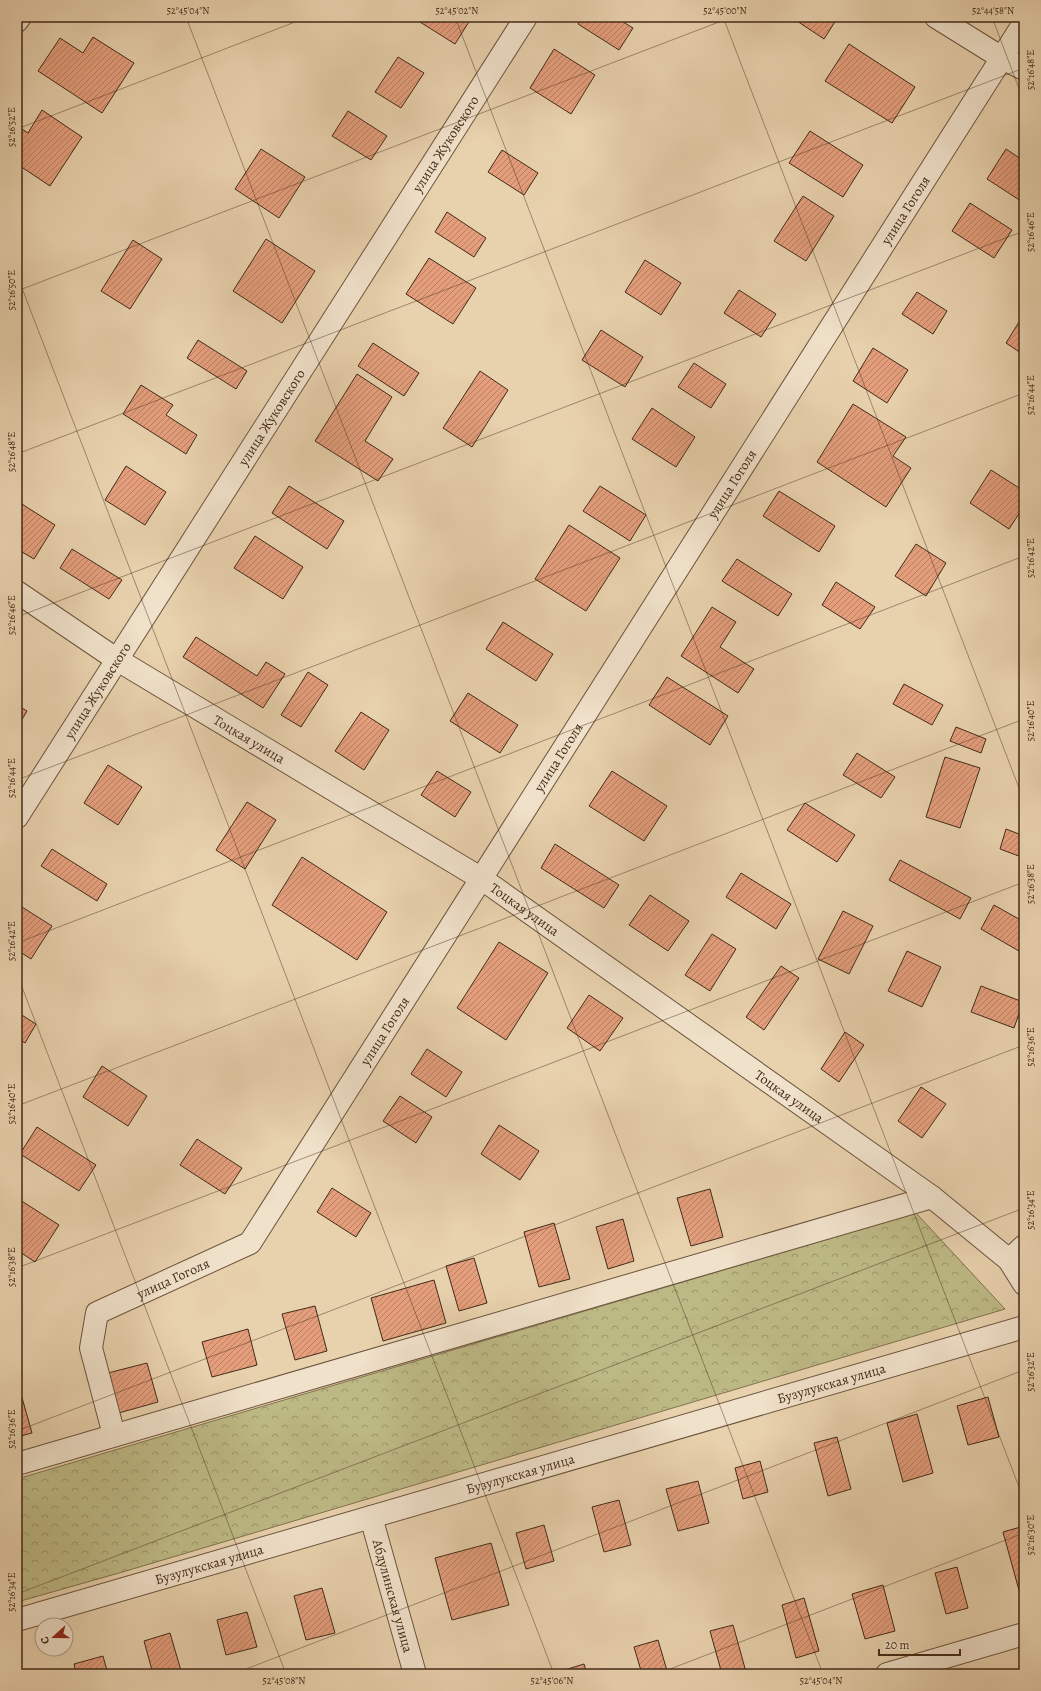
<svg xmlns="http://www.w3.org/2000/svg" width="1041" height="1691" viewBox="0 0 1041 1691" font-family="Alegreya,serif">
<style>
.forest{fill:url(#forest-crowns);stroke:#80724e}
.building{fill:url(#building-hatch);stroke:#432a18}
.lines{fill:none;stroke-linecap:round;stroke-linejoin:round}
.minor-casing{stroke:#6c543d;stroke-width:24}
.minor{stroke:#f0e1ca;stroke-width:22}
.ticks{fill:none;stroke:#432a18;stroke-width:1;stroke-opacity:0.45}
.labels{text-anchor:middle;dominant-baseline:central;stroke-width:3;stroke-linejoin:round;paint-order:stroke}
.street-label{font-size:14px;fill:#432a18;stroke:#f0e1ca}
.neatline{fill:none;stroke:#432a18;stroke-width:1.5}
.ticks-label{font-size:10px;text-anchor:middle;fill:#432a18}
</style>
<defs>
<pattern id="forest-crowns" width="20" height="18" patternUnits="userSpaceOnUse"><rect width="20" height="18" fill="#bdb985"/><path d="M2 6a3 3 0 1 1 6 0M12 15a3 3 0 1 1 6 0" fill="none" stroke="#9b976c"/></pattern>
<pattern id="building-hatch" width="6" height="6" patternUnits="userSpaceOnUse"><rect width="6" height="6" fill="#e49e7c"/><path d="M-1 1l2-2M0 6l6-6M5 7l2-2" fill="none" stroke="#ba8165"/></pattern>
</defs>
<rect width="100%" height="100%" fill="#e8d1ad"/>
<filter id="stains"><feTurbulence type="fractalNoise" baseFrequency=".005" numOctaves="4"/><feColorMatrix values="0 0 0 0 .2 0 0 0 0 .09 0 0 0 0 .02 0 0 0 .5 -.17"/></filter>
<radialGradient id="worn" r=".72"><stop offset=".6" stop-color="#630" stop-opacity="0"/><stop offset="1" stop-color="#630" stop-opacity=".3"/></radialGradient>
<polygon class="forest" points="916,1213 1005,1309 126,1571 17,1602 17,1479"/>
<g class="building">
<polygon points="104,17 114,17 111,21"/>
<polygon points="412,17 472,17 455,44"/>
<polygon points="582,17 615,17 633,28 619,50 578,24"/>
<polygon points="791,17 838,17 824,39"/>
<polygon points="93,37 134,63 102,113 38,71 60,38 83,53"/>
<polygon points="849,44 915,87 892,123 825,81"/>
<polygon points="554,49 595,75 571,114 530,88"/>
<polygon points="398,57 424,73 401,108 375,92"/>
<polygon points="42,110 82,137 50,186 17,164 17,126 28,133"/>
<polygon points="348,111 387,136 371,160 332,136"/>
<polygon points="810,131 863,165 843,197 789,163"/>
<polygon points="261,149 305,177 279,218 235,189"/>
<polygon points="1006,149 1024,161 1024,203 987,179"/>
<polygon points="502,150 538,173 524,195 488,172"/>
<polygon points="803,196 834,216 806,261 774,241"/>
<polygon points="970,203 1012,230 994,258 952,231"/>
<polygon points="447,212 486,238 474,257 435,232"/>
<polygon points="266,239 315,271 282,323 233,291"/>
<polygon points="133,240 162,259 130,309 101,291"/>
<polygon points="429,258 476,288 453,324 406,294"/>
<polygon points="645,260 681,283 661,315 625,292"/>
<polygon points="739,290 776,314 761,337 724,313"/>
<polygon points="917,292 947,311 933,334 902,314"/>
<polygon points="1024,314 1024,355 1006,343"/>
<polygon points="601,330 643,357 625,387 582,360"/>
<polygon points="198,340 247,371 236,389 187,358"/>
<polygon points="373,343 419,373 404,396 358,366"/>
<polygon points="873,348 908,370 887,403 853,381"/>
<polygon points="694,363 726,384 711,408 678,387"/>
<polygon points="480,371 508,390 472,447 443,428"/>
<polygon points="357,374 392,397 365,441 393,459 378,481 315,441"/>
<polygon points="141,385 173,405 166,415 197,435 186,454 123,414"/>
<polygon points="853,404 906,437 893,456 911,468 886,507 817,462"/>
<polygon points="652,408 695,437 676,467 632,439"/>
<polygon points="126,466 166,492 145,525 105,500"/>
<polygon points="991,470 1024,491 1024,506 1009,529 970,503"/>
<polygon points="289,486 344,521 327,549 272,513"/>
<polygon points="600,486 646,515 630,541 583,511"/>
<polygon points="779,491 835,526 819,552 763,516"/>
<polygon points="17,501 55,525 34,559 17,549"/>
<polygon points="569,525 620,558 586,611 535,579"/>
<polygon points="255,536 303,567 283,599 234,568"/>
<polygon points="916,544 946,563 926,596 895,576"/>
<polygon points="72,549 122,580 109,599 60,568"/>
<polygon points="737,559 792,594 778,616 722,581"/>
<polygon points="836,582 875,607 860,629 822,605"/>
<polygon points="712,607 736,622 720,647 754,669 738,693 681,656"/>
<polygon points="503,622 553,654 536,681 486,649"/>
<polygon points="196,637 257,676 266,662 285,674 263,708 183,657"/>
<polygon points="308,672 328,685 301,727 281,715"/>
<polygon points="667,677 728,716 710,745 649,705"/>
<polygon points="904,684 943,705 932,725 893,704"/>
<polygon points="468,693 518,725 500,753 450,721"/>
<polygon points="17,705 27,711 17,728"/>
<polygon points="361,712 389,730 364,770 335,751"/>
<polygon points="956,727 986,739 981,753 950,741"/>
<polygon points="857,753 895,777 881,798 843,775"/>
<polygon points="945,757 980,768 960,828 926,817"/>
<polygon points="108,765 142,787 118,825 84,803"/>
<polygon points="437,771 471,792 455,817 421,795"/>
<polygon points="612,771 667,806 644,841 589,806"/>
<polygon points="247,802 276,820 245,869 216,850"/>
<polygon points="805,803 855,835 837,862 787,830"/>
<polygon points="1006,829 1024,836 1024,858 1000,849"/>
<polygon points="555,844 619,885 604,908 541,868"/>
<polygon points="52,849 107,884 97,901 41,866"/>
<polygon points="302,857 387,912 357,960 272,905"/>
<polygon points="900,860 971,898 960,919 889,880"/>
<polygon points="741,873 791,904 776,929 726,897"/>
<polygon points="650,895 689,921 668,951 629,925"/>
<polygon points="994,905 1024,922 1024,954 981,929"/>
<polygon points="22,907 52,926 31,959 17,950 17,915"/>
<polygon points="843,911 873,926 849,974 818,959"/>
<polygon points="712,934 736,949 710,991 685,975"/>
<polygon points="499,942 548,973 506,1040 457,1008"/>
<polygon points="907,951 941,967 922,1007 888,991"/>
<polygon points="781,966 799,978 764,1030 746,1017"/>
<polygon points="981,986 1023,1002 1014,1028 971,1012"/>
<polygon points="589,995 623,1018 600,1051 567,1028"/>
<polygon points="17,1012 36,1024 25,1043 17,1038"/>
<polygon points="845,1032 864,1045 839,1082 821,1069"/>
<polygon points="427,1049 462,1072 446,1097 411,1074"/>
<polygon points="102,1066 147,1096 128,1126 83,1097"/>
<polygon points="921,1087 946,1104 922,1138 898,1121"/>
<polygon points="400,1096 432,1117 416,1143 383,1121"/>
<polygon points="499,1125 539,1151 520,1180 481,1154"/>
<polygon points="37,1127 96,1165 79,1191 20,1154"/>
<polygon points="197,1139 242,1168 225,1194 180,1165"/>
<polygon points="332,1188 371,1213 356,1237 317,1212"/>
<polygon points="710,1189 723,1237 691,1246 677,1198"/>
<polygon points="17,1198 59,1225 35,1262 17,1250"/>
<polygon points="623,1219 634,1261 608,1269 596,1227"/>
<polygon points="554,1223 570,1279 539,1287 524,1232"/>
<polygon points="474,1258 487,1303 459,1311 446,1266"/>
<polygon points="434,1280 446,1323 383,1341 371,1298"/>
<polygon points="315,1306 327,1351 295,1360 282,1314"/>
<polygon points="248,1329 257,1365 212,1377 202,1342"/>
<polygon points="147,1363 158,1402 115,1414 104,1374"/>
<polygon points="21,1394 32,1433 17,1437 17,1395"/>
<polygon points="988,1397 999,1437 968,1445 957,1406"/>
<polygon points="917,1414 933,1473 903,1482 887,1423"/>
<polygon points="837,1437 851,1489 828,1496 814,1443"/>
<polygon points="760,1461 768,1492 743,1499 735,1468"/>
<polygon points="698,1481 709,1523 678,1531 666,1489"/>
<polygon points="619,1500 631,1545 604,1552 592,1507"/>
<polygon points="544,1525 554,1561 526,1569 516,1533"/>
<polygon points="1024,1526 1024,1593 1020,1594 1003,1532"/>
<polygon points="491,1543 509,1605 452,1620 435,1558"/>
<polygon points="957,1567 968,1608 946,1614 935,1573"/>
<polygon points="883,1585 895,1631 865,1639 852,1594"/>
<polygon points="322,1588 335,1633 306,1640 294,1596"/>
<polygon points="804,1598 819,1651 796,1658 782,1605"/>
<polygon points="247,1612 257,1647 226,1655 217,1620"/>
<polygon points="733,1625 746,1672 740,1674 722,1674 710,1631"/>
<polygon points="170,1633 182,1674 153,1674 144,1641"/>
<polygon points="658,1640 668,1674 642,1674 634,1647"/>
<polygon points="103,1656 108,1674 76,1674 74,1664"/>
<polygon points="584,1664 587,1674 559,1674 558,1672"/>
</g>
<g class="lines">
<g class="minor-casing">
<g id="minor">
<polyline points="936,17 1002,58 1024,69"/>
<polyline points="17,21 20,17"/>
<path id="s1" d="M17 592 116 659 482 879 932 1197 1009 1260 1024 1284"/>
<path id="s2" d="M17 817 526 17"/>
<polyline points="1009,1260 1024,1246"/>
<path id="s3" d="M114 1435 91 1348 97 1313 250 1243 1024 23"/>
<polyline points="17,1464 932,1197"/>
<path id="s4" d="M371 1517 415 1674"/>
<path id="s5" d="M17 1620 1024 1327"/>
<polyline points="887,1674 1024,1634"/>
</g>
</g>
<use href="#minor" class="minor"/>
</g>
<path class="ticks" d="M186 17 823 1674M455 17 1024 1500M723 17 1024 801M992 17 1024 102M17 129 308 17M17 275 554 1674M17 291 732 17M17 454 1024 68M17 617 1024 231M17 780 1024 393M17 943 1024 556M17 974 286 1674M17 1106 1024 719M17 1268 1024 882M17 1431 1024 1045M17 1594 1024 1208M17 1673V1674M233 1674 1024 1370M657 1674 1024 1533"/>
<g class="labels">
<g class="street-label">
<text stroke="none"><textPath href="#s2" startOffset="798">улица Жуковского</textPath></text>
<text stroke="none"><textPath href="#s3" startOffset="1517">улица Гоголя</textPath></text>
<text stroke="none"><textPath href="#s2" startOffset="474">улица Жуковского</textPath></text>
<text stroke="none"><textPath href="#s3" startOffset="1193">улица Гоголя</textPath></text>
<text stroke="none"><textPath href="#s2" startOffset="150">улица Жуковского</textPath></text>
<text stroke="none"><textPath href="#s1" startOffset="275">Тоцкая улица</textPath></text>
<text stroke="none"><textPath href="#s3" startOffset="869">улица Гоголя</textPath></text>
<text stroke="none"><textPath href="#s1" startOffset="599">Тоцкая улица</textPath></text>
<text stroke="none"><textPath href="#s3" startOffset="545">улица Гоголя</textPath></text>
<text stroke="none"><textPath href="#s1" startOffset="923">Тоцкая улица</textPath></text>
<text stroke="none"><textPath href="#s3" startOffset="209">улица Гоголя</textPath></text>
<text stroke="none"><textPath href="#s5" startOffset="848">Бузулукская улица</textPath></text>
<text stroke="none"><textPath href="#s5" startOffset="524">Бузулукская улица</textPath></text>
<text stroke="none"><textPath href="#s5" startOffset="200">Бузулукская улица</textPath></text>
<text stroke="none"><textPath href="#s4" startOffset="82">Абдулинская улица</textPath></text>
</g>
</g>
<rect width="1041" height="1691" fill="none" stroke="#e8d1ad" stroke-width="44"/>
<g transform="translate(54 1637) rotate(249)"><circle r="19" fill="#f0e1ca" stroke="#ab9883"/>
<path d="M0-3L7 15L0 10L-7 15Z" fill="#8f2418"/>
<text y="-6" font-size="11" font-weight="bold" text-anchor="middle" fill="#432a18">С</text>
</g>
<path d="M879 1649v6h81v-6" fill="none" stroke="#432a18" stroke-width="2"/>
<text x="885" y="1649" font-size="12" fill="#432a18" stroke="#f0e1ca" stroke-width="3" paint-order="stroke">20 m</text>
<rect x="22" y="22" width="997" height="1647" class="neatline"/>
<g class="ticks-label">
<text x="188" y="14">52°45'04"N</text>
<text x="457" y="14">52°45'02"N</text>
<text x="725" y="14">52°45'00"N</text>
<text x="993" y="14">52°44'58"N</text>
<text transform="translate(1030 70) rotate(-90)" y="4">52°16'48"E</text>
<text transform="translate(11 127) rotate(-90)" y="4">52°16'52"E</text>
<text transform="translate(1030 232) rotate(-90)" y="4">52°16'46"E</text>
<text transform="translate(11 290) rotate(-90)" y="4">52°16'50"E</text>
<text transform="translate(1030 395) rotate(-90)" y="4">52°16'44"E</text>
<text transform="translate(11 452) rotate(-90)" y="4">52°16'48"E</text>
<text transform="translate(1030 558) rotate(-90)" y="4">52°16'42"E</text>
<text transform="translate(11 615) rotate(-90)" y="4">52°16'46"E</text>
<text transform="translate(1030 721) rotate(-90)" y="4">52°16'40"E</text>
<text transform="translate(11 778) rotate(-90)" y="4">52°16'44"E</text>
<text transform="translate(1030 884) rotate(-90)" y="4">52°16'38"E</text>
<text transform="translate(11 941) rotate(-90)" y="4">52°16'42"E</text>
<text transform="translate(1030 1047) rotate(-90)" y="4">52°16'36"E</text>
<text transform="translate(11 1104) rotate(-90)" y="4">52°16'40"E</text>
<text transform="translate(1030 1210) rotate(-90)" y="4">52°16'34"E</text>
<text transform="translate(11 1267) rotate(-90)" y="4">52°16'38"E</text>
<text transform="translate(1030 1372) rotate(-90)" y="4">52°16'32"E</text>
<text transform="translate(11 1429) rotate(-90)" y="4">52°16'36"E</text>
<text transform="translate(1030 1535) rotate(-90)" y="4">52°16'30"E</text>
<text transform="translate(11 1592) rotate(-90)" y="4">52°16'34"E</text>
<text x="284" y="1684">52°45'08"N</text>
<text x="552" y="1684">52°45'06"N</text>
<text x="821" y="1684">52°45'04"N</text>
</g>
<rect width="100%" height="100%" filter="url(#stains)"/>
<rect width="100%" height="100%" fill="url(#worn)"/>
</svg>
